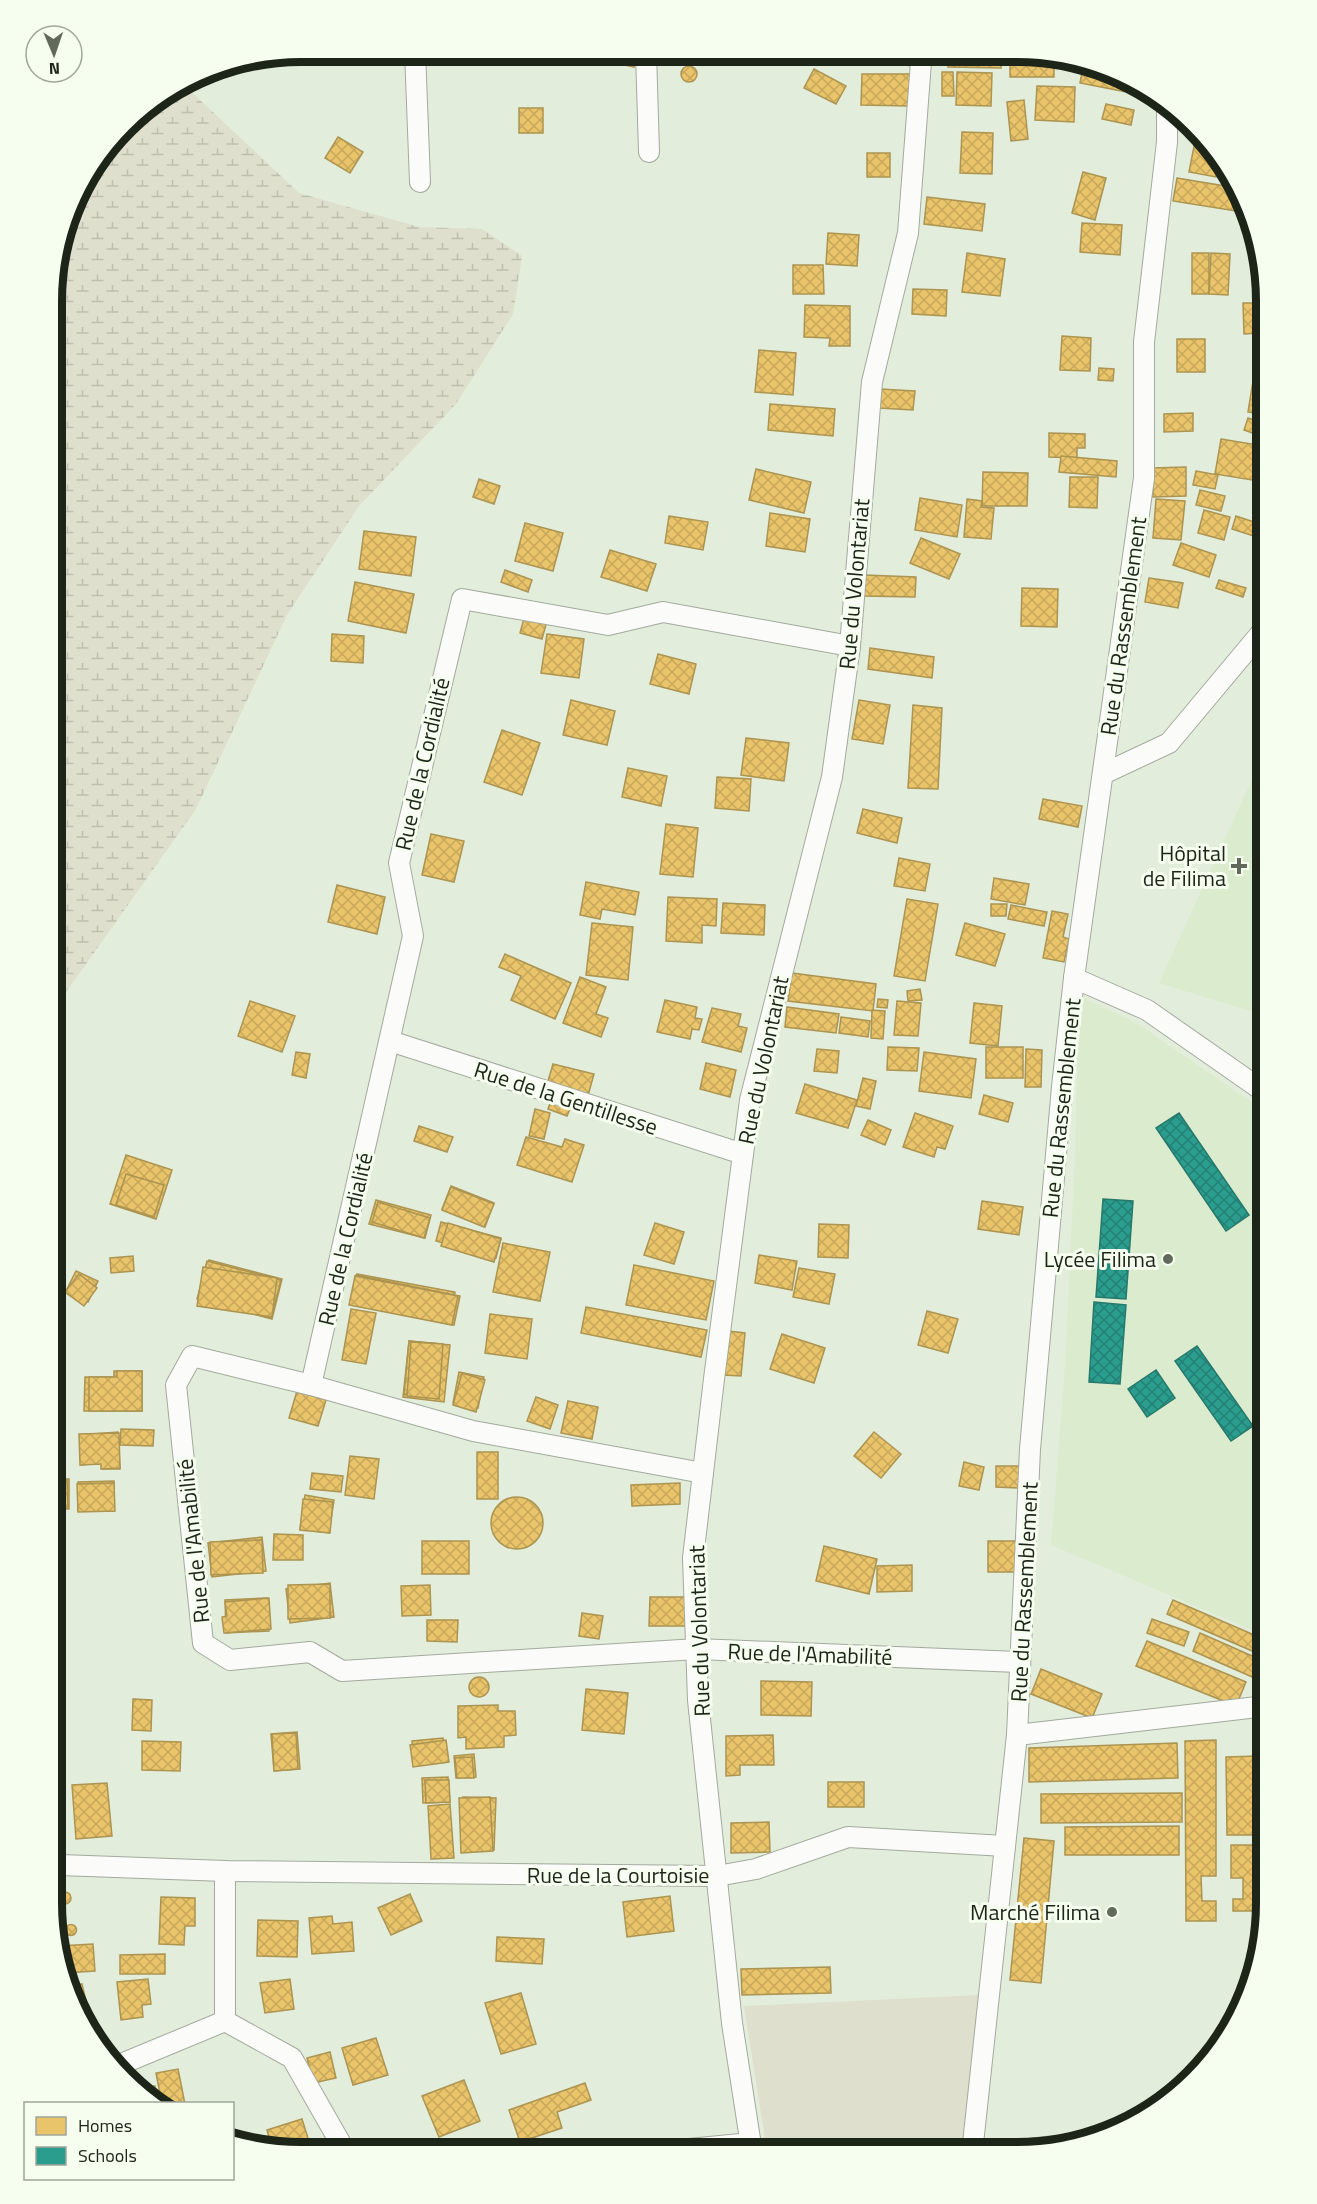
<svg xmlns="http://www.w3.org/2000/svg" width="1317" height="2204" viewBox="0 0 1317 2204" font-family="'Titillium Web',sans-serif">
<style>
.built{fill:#dbecce}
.wetland{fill:url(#wetland-marsh)}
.pitch{fill:#dedfcd}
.homes{fill:url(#homes-cross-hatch);stroke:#ac9451;stroke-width:1.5}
.schools{fill:url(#schools-cross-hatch);stroke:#26796b;stroke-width:1.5}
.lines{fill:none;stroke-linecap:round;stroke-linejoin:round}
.minor-casing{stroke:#a3aa9d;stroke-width:22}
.minor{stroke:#fbfcfa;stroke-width:20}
.poi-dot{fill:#626a5c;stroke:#f6fef0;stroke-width:2}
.labels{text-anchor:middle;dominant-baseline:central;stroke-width:6;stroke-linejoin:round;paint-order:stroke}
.street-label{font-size:22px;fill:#1d2418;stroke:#f6fef0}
.poi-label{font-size:22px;fill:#1d2418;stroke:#f6fef0;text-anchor:end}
.rim{fill:none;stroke:#1d2418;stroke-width:8}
</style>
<defs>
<pattern id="wetland-marsh" width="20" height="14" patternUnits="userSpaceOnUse" patternTransform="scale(1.5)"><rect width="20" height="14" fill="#dedfcd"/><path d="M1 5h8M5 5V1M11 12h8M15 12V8" fill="none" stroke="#bebfaf"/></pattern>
<pattern id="homes-cross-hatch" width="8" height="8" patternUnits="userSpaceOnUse" patternTransform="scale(1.5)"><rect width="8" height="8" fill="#e9c46a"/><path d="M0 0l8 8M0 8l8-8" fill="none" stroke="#c7a85b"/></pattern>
<pattern id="schools-cross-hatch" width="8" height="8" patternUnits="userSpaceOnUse" patternTransform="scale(1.5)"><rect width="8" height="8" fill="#2a9d8f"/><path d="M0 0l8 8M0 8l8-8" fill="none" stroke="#238074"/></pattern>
</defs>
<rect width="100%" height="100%" fill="#e3eddb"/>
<g class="built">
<polygon points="1266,749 1266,1016 1159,983"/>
<polygon points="1079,996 1135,1022 1266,1112 1266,1636 1051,1545 1065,1365 1075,1153"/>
</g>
<polygon class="wetland" points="183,84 299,193 419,227 482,229 522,256 513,314 456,404 359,506 287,615 196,809 52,1012 53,268 77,190 136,113"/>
<polygon class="pitch" points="980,1995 971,2153 767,2152 744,2006"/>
<g class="homes">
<polygon points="521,52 555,52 555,54 523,59"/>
<polygon points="609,52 637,52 634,67 607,61"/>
<polygon points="948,53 1002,53 1001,68 948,67"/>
<rect x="1010" y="56" width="44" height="21"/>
<polygon points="1084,62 1112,70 1134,83 1132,93 1080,83"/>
<circle cx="689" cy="74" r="8"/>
<polygon points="814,69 846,86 836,104 804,88"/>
<polygon points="942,72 953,72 954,96 942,96"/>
<polygon points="957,72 992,73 991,106 956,105"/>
<polygon points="862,74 911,74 910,106 861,105"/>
<polygon points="1037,86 1075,87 1074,122 1035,120"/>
<polygon points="1024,100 1028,139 1011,141 1007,102"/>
<polygon points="1106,104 1134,110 1131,125 1102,119"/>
<rect x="519" y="108" width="24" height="25"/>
<polygon points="962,132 993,133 992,174 960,173"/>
<polygon points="338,137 363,152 350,173 325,158"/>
<polygon points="1195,141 1209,143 1215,149 1220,158 1216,177 1189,172"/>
<rect x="867" y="153" width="23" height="24"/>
<polygon points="1083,172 1106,178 1095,220 1072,213"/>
<polygon points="1177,178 1237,188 1247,205 1249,213 1173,201"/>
<polygon points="927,197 985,204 982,231 924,224"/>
<polygon points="1082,223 1122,225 1120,255 1080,252"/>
<polygon points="828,233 859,235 857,266 826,264"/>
<polygon points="967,253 1005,259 1000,296 962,292"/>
<rect x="1192" y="253" width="17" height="41"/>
<polygon points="1211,253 1230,254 1228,295 1209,294"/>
<polygon points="793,265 823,265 824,294 793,294"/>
<polygon points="913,289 947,290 946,316 912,314"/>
<polygon points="1243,303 1259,303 1260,333 1244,334"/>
<polygon points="805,305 850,306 850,346 829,346 830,338 804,337"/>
<polygon points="1062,336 1091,338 1090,371 1060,370"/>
<rect x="1177" y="339" width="28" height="33"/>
<polygon points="759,350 796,353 793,395 755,392"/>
<polygon points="1099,368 1114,369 1113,381 1098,380"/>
<polygon points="1253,381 1266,383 1266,415 1248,412"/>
<polygon points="880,389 915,391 913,410 879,408"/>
<polygon points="770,404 835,409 833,436 768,430"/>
<polygon points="1193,413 1193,431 1164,432 1164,414"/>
<polygon points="1248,418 1266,424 1266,438 1244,430"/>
<polygon points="1049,433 1085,434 1085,448 1077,448 1077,458 1049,457"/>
<polygon points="1221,439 1264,446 1258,481 1215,474"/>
<polygon points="1061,456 1117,461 1116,477 1059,472"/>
<polygon points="1186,467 1186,496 1153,497 1152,468"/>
<polygon points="756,469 811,482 804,513 749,500"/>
<polygon points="1196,471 1218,475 1215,489 1193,485"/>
<polygon points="983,472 1028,473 1027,506 982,506"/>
<polygon points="1070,477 1098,477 1097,508 1069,507"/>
<polygon points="479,479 500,486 494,504 473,497"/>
<polygon points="1200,490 1225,496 1221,511 1196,505"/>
<polygon points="920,498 962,505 957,537 915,530"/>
<polygon points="967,499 982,501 981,507 994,508 991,539 964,537"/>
<polygon points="1156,499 1185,501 1181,540 1153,538"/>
<polygon points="1204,510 1230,517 1224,540 1198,533"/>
<polygon points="770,513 810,519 805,552 766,546"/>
<polygon points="669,516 708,522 703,550 665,543"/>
<polygon points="1236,516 1266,526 1266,540 1232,529"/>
<polygon points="525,523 563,533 553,571 515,561"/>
<polygon points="364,531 416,537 411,576 359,569"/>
<polygon points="921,538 960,554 949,579 910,563"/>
<polygon points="1181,543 1216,555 1209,577 1173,565"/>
<polygon points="610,550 656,564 647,591 601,577"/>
<polygon points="505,570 532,580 528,592 501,582"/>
<polygon points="864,575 916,577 915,597 864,596"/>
<polygon points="1149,578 1183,583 1178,608 1145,602"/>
<polygon points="1219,580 1246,588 1243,597 1216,588"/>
<polygon points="355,582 414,594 406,633 348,621"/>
<polygon points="1022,588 1058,589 1057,627 1021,626"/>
<polygon points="525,615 547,621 542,639 520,633"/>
<polygon points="332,634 364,636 363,663 331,661"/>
<polygon points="547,634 584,639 579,678 541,673"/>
<polygon points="870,648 934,657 932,678 868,669"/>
<polygon points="658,654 696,664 689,694 650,684"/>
<polygon points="571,700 615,711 607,745 563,735"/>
<polygon points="859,700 890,705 883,744 852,739"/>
<polygon points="913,705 942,708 938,789 908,788"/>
<polygon points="502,730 540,743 522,795 484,782"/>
<polygon points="746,738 789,743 784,781 741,775"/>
<polygon points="628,768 667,776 661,806 622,797"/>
<polygon points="717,777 751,779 749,811 715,808"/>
<polygon points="1043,799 1082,806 1078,827 1039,819"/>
<polygon points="863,809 902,818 897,843 857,833"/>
<polygon points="666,824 698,828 693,877 660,874"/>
<polygon points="431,834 464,841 454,882 422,875"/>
<polygon points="899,858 930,864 925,891 894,886"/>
<polygon points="994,878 1029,884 1025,905 991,899"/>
<polygon points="586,882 639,892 635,915 602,909 600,919 580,915"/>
<polygon points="337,885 385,897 377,934 328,922"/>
<polygon points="668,897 717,899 716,926 702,925 702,943 666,941"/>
<polygon points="907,899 938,904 925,981 894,976"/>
<polygon points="723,903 765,905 764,935 721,933"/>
<polygon points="991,904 1007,904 1006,916 991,916"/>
<polygon points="1011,905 1047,912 1044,926 1008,919"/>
<polygon points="1052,911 1068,914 1063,937 1069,939 1064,962 1043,958"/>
<polygon points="592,923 633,927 628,980 586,975"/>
<polygon points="965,923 1005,934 995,966 956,955"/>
<polygon points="505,954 571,983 555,1019 511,1000 521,976 499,967"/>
<polygon points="792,973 876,984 873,1011 788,1001"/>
<polygon points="580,977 606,987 596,1014 608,1018 601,1037 563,1023"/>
<polygon points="920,989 922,1000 908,1001 907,991"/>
<polygon points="878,999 888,1000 887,1008 877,1007"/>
<polygon points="665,1000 697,1007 695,1018 702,1019 699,1030 692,1029 690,1039 657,1032"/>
<polygon points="250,1001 295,1016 282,1052 238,1036"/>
<polygon points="897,1001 921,1003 918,1036 894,1035"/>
<polygon points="974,1003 1002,1006 998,1046 970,1043"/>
<polygon points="787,1007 839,1014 836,1033 785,1027"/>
<polygon points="712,1008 741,1014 738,1026 747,1028 741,1052 702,1042"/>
<polygon points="872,1010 885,1011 883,1039 871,1038"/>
<polygon points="841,1017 870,1021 868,1037 839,1033"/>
<polygon points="888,1047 919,1048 917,1071 887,1070"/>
<rect x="986" y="1047" width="37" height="31"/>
<polygon points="817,1049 839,1051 837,1073 814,1071"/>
<polygon points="1026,1049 1042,1050 1041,1087 1025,1087"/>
<polygon points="296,1052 310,1054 306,1078 292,1075"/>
<polygon points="924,1052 976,1059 971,1098 919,1091"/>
<polygon points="706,1063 736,1070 730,1097 700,1089"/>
<polygon points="553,1064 594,1074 587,1099 546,1088"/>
<polygon points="863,1078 876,1081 870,1109 856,1106"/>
<polygon points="805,1084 857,1100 848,1128 796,1113"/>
<polygon points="984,1095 1013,1103 1008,1122 979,1114"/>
<polygon points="552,1097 572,1104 567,1116 548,1109"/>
<polygon points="535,1109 550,1113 544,1139 529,1136"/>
<polygon points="915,1113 953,1126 945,1149 937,1147 934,1157 903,1147"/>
<polygon points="868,1120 891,1130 885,1145 861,1135"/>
<polygon points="419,1126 453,1137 447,1152 414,1141"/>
<polygon points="526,1137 562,1147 565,1139 584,1145 572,1182 517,1165"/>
<polygon points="126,1155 172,1170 156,1219 110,1204"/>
<polygon points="126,1174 164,1185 154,1217 116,1205"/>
<polygon points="451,1186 494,1203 485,1227 442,1209"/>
<polygon points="451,1187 494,1204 484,1227 442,1210"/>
<polygon points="376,1200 431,1215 425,1238 369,1224"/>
<polygon points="982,1201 1023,1207 1019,1235 978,1229"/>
<polygon points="378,1202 430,1218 424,1238 372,1222"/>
<polygon points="441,1222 501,1238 496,1258 436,1241"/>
<polygon points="448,1223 501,1239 494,1262 441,1246"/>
<polygon points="655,1223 684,1232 674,1264 644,1255"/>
<polygon points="819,1224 849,1225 848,1258 818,1257"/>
<polygon points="503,1243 550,1252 540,1301 493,1292"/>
<polygon points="759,1255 797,1261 792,1290 755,1283"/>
<polygon points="133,1256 134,1271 111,1273 110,1258"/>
<polygon points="209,1260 282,1279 272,1319 199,1300"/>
<polygon points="207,1261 281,1280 271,1318 197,1299"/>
<polygon points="634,1265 714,1281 706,1320 626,1305"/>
<polygon points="203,1267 277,1278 272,1317 197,1306"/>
<polygon points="799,1268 835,1274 829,1304 793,1297"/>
<polygon points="76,1271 98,1281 88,1302 66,1291"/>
<polygon points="79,1274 97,1288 84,1306 65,1292"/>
<polygon points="357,1274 455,1292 449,1323 351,1305"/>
<polygon points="356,1275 460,1296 454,1325 350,1304"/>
<polygon points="355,1276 458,1296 452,1325 349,1305"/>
<polygon points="586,1307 707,1330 701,1357 581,1333"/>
<polygon points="351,1309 376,1313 366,1364 342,1360"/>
<polygon points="927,1311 958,1319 948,1353 918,1345"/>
<polygon points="490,1314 532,1319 527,1359 485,1353"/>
<polygon points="728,1331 745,1333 741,1376 723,1375"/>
<polygon points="782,1334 825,1348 814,1383 770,1369"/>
<polygon points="409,1341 450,1345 444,1402 403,1397"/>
<polygon points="409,1341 441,1344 437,1397 404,1394"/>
<polygon points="411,1342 443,1344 439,1399 407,1396"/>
<polygon points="114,1371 142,1371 142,1411 84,1411 85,1377 114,1377"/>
<polygon points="117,1371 142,1371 142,1411 89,1411 89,1377 117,1377"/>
<polygon points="459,1372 484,1377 478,1408 453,1403"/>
<polygon points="462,1373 485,1380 476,1412 453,1405"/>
<polygon points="297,1391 326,1400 318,1426 289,1418"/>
<polygon points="536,1397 558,1405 550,1429 527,1421"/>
<polygon points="568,1401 598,1407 592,1439 561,1433"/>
<polygon points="52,1413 58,1413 54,1451 52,1450"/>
<polygon points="121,1429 154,1430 153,1446 120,1445"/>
<polygon points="118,1432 120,1469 102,1469 102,1463 81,1465 80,1435"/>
<polygon points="874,1432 901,1454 881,1478 854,1456"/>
<polygon points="119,1433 120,1468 101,1469 101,1464 80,1465 79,1434"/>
<rect x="477" y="1452" width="21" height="47"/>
<polygon points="350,1456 379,1459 374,1499 345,1495"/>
<polygon points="964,1462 984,1467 979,1490 959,1486"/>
<polygon points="996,1466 1021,1466 1021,1488 996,1487"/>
<polygon points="312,1473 343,1476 341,1492 310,1489"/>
<rect x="52" y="1479" width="17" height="30"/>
<polygon points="52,1480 67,1480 68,1508 52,1509"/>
<polygon points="114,1481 114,1511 78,1511 78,1482"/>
<polygon points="114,1483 115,1511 78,1512 77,1484"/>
<polygon points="680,1483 680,1504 632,1506 631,1485"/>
<polygon points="305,1495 334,1500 329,1533 300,1529"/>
<circle cx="517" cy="1523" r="26"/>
<polygon points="303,1499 333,1502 330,1533 300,1530"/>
<polygon points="274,1534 303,1535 303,1560 273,1560"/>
<polygon points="262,1537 266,1571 212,1577 208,1543"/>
<polygon points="262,1540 263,1573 211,1575 210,1542"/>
<rect x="422" y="1541" width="47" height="33"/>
<polygon points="988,1541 1018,1541 1017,1572 988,1572"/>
<polygon points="824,1546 877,1559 869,1594 816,1581"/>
<polygon points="912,1565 912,1591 877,1592 877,1566"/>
<polygon points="330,1583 334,1617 290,1623 286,1589"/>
<polygon points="330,1584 330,1618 288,1619 288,1585"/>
<polygon points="430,1585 431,1615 402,1616 401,1586"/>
<polygon points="650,1597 686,1597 686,1626 649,1626"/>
<polygon points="267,1598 269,1631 226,1633 225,1600"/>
<polygon points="269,1598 271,1629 224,1633 222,1617 227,1616 225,1602"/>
<polygon points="1173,1600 1266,1640 1266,1657 1167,1614"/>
<polygon points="582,1613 603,1616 599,1639 579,1636"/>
<polygon points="1152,1619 1189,1632 1184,1646 1147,1633"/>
<polygon points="427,1620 458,1620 457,1642 427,1641"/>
<polygon points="1200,1633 1266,1662 1266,1683 1193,1651"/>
<polygon points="1147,1641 1246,1682 1236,1706 1136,1666"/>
<polygon points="1041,1669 1102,1694 1092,1718 1031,1694"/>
<circle cx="479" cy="1687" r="10"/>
<polygon points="761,1681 812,1682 811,1716 761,1715"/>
<polygon points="51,1685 56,1685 58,1725 51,1725"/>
<polygon points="586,1689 628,1693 624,1734 582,1730"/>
<polygon points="133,1699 152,1700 151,1731 132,1730"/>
<polygon points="498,1705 498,1711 515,1711 516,1735 504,1736 504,1747 466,1749 466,1737 458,1738 458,1706"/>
<polygon points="297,1732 300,1769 274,1771 271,1734"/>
<polygon points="296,1733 298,1769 274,1771 272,1734"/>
<polygon points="773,1735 774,1765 740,1765 740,1775 726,1776 726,1736"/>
<polygon points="443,1738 446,1761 414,1765 412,1741"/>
<polygon points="446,1740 449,1762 413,1767 410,1745"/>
<polygon points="1216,1740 1216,1876 1201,1876 1202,1901 1216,1901 1216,1921 1186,1921 1185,1741"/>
<polygon points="142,1741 181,1742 180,1771 142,1770"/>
<polygon points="1177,1743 1178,1778 1029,1782 1029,1748"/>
<polygon points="474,1754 476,1777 456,1778 454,1756"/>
<polygon points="1257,1756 1258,1835 1227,1835 1226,1757"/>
<polygon points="472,1757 474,1778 457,1778 455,1758"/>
<polygon points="448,1777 450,1802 423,1803 422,1778"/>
<polygon points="425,1780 449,1780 450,1802 426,1803"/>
<rect x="828" y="1782" width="36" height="25"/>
<polygon points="107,1783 112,1836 76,1839 72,1785"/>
<polygon points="1182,1793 1182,1822 1041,1823 1041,1794"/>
<polygon points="463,1797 496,1798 494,1850 461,1849"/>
<polygon points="490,1797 493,1851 461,1853 459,1798"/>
<polygon points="450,1804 454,1858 431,1859 428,1806"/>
<polygon points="769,1822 770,1852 731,1853 731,1823"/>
<polygon points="1179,1826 1179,1855 1065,1855 1065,1827"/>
<polygon points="1024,1838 1054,1841 1041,1983 1010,1980"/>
<polygon points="1231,1845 1256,1845 1257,1911 1233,1911 1233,1899 1243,1899 1243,1878 1231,1878"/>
<circle cx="65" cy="1898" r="6"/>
<polygon points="410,1894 422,1921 391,1935 378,1908"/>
<polygon points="670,1896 674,1931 627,1937 623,1902"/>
<polygon points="161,1897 195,1898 195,1926 185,1926 184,1945 159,1944"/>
<polygon points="332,1916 333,1924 352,1922 354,1951 312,1954 309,1918"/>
<polygon points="258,1920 298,1921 297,1957 257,1956"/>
<circle cx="71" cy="1930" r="5.5"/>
<polygon points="497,1937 544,1939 542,1964 496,1961"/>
<polygon points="93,1944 95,1971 65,1973 59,1946"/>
<polygon points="165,1954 165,1974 120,1974 120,1955"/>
<polygon points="830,1967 831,1993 742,1995 741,1969"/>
<polygon points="148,1979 151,2004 142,2005 143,2017 121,2020 117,1982"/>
<polygon points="290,1979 294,2009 265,2013 260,1983"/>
<polygon points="82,1984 88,2009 77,2012 70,1999 68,1987"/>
<polygon points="521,1993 536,2044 501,2054 485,2003"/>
<polygon points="376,2038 388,2075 353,2085 342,2048"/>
<polygon points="330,2052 336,2078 313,2083 307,2058"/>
<polygon points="178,2069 185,2104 162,2104 156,2073"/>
<polygon points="464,2080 480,2121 439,2137 422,2096"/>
<polygon points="585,2083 591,2100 557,2112 562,2128 520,2142 509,2110"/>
<polygon points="155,2086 155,2104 149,2102 134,2087"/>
<polygon points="302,2119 312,2151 273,2151 267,2130"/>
</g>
<g class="schools">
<polygon points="1179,1113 1249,1215 1226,1231 1156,1128"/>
<polygon points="1103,1199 1133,1201 1126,1299 1096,1297"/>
<polygon points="1094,1302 1126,1305 1120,1384 1089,1382"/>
<polygon points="1197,1346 1253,1426 1231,1441 1175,1361"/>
<polygon points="1156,1370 1175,1398 1147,1417 1128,1389"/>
</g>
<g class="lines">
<g class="minor-casing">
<g id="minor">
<polyline points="415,51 420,182"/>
<polyline points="646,52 649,152"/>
<polyline points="1103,774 1169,743 1266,627"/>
<polyline points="1074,978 1147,1010 1266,1093"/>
<polyline points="390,1041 743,1154"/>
<polyline points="311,1385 413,936 399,863 462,599 608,625 663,612 850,646"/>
<polyline points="703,1473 473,1431 311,1385 192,1356 176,1385 203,1643 230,1660 310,1652 342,1671 697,1649 1020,1662"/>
<polyline points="1017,1735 1266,1706"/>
<polyline points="60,1865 225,1871 717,1876 756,1869 848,1837 1005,1846"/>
<polyline points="225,1871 225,2021 292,2058 345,2151"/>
<polyline points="114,2067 225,2021"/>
<polyline points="658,2152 751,2143"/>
<polyline points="752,2152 732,2023 698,1700 693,1558 714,1379 750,1100 832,777 850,646 872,382 908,233 921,62 909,53"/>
<polyline points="972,2153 1017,1735 1030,1449 1062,1087 1074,978 1144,478 1144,342 1167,142 1167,102"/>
<polyline points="991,2153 1055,2146"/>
</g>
</g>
<use href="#minor" class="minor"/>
</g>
<g class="poi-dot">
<path d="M1236 857h6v6h6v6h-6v6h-6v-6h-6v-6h6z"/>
<circle cx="1168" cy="1259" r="6"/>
<circle cx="1112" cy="1912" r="6"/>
</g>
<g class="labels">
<g class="street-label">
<text transform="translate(854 584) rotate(-85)">Rue du Volontariat</text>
<text transform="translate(1123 626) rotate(-82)">Rue du Rassemblement</text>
<text transform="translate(422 764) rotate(-77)">Rue de la Cordialité</text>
<text transform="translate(763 1060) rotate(-78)">Rue du Volontariat</text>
<text transform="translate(566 1098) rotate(18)">Rue de la Gentillesse</text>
<text transform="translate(1061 1108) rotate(-84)">Rue du Rassemblement</text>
<text transform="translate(345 1239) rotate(-77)">Rue de la Cordialité</text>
<text transform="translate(193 1541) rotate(-96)">Rue de l'Amabilité</text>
<text transform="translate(1024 1592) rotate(-87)">Rue du Rassemblement</text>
<text transform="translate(699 1631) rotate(-92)">Rue du Volontariat</text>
<text transform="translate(810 1654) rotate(2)">Rue de l'Amabilité</text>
<text x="618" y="1875">Rue de la Courtoisie</text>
</g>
<g class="poi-label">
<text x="1226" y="853">Hôpital<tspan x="1226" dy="25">de Filima</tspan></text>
<text x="1156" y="1259">Lycée Filima</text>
<text x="1100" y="1912">Marché Filima</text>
</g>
</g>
<path d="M0 0H1317V2204H0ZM301 62H1017A239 239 0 0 1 1256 301V1903A239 239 0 0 1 1017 2142H301A239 239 0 0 1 62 1903V301A239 239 0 0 1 301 62Z" fill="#f6fef0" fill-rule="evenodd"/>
<path class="rim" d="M301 62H1017A239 239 0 0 1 1256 301V1903A239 239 0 0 1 1017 2142H301A239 239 0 0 1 62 1903V301A239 239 0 0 1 301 62Z"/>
<rect x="24" y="2102" width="210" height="78" fill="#f6fef0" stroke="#9fa79a" stroke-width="1.5"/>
<rect x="36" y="2117" width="30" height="18" fill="#e9c46a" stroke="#9fa79a" stroke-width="1.5"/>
<text x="78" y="2132" font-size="18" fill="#1d2418">Homes</text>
<rect x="36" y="2147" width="30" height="18" fill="#2a9d8f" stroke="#9fa79a" stroke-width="1.5"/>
<text x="78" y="2162" font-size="18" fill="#1d2418">Schools</text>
<g transform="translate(54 54) rotate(178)"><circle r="28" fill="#f6fef0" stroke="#9fa79a" stroke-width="1.5"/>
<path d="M0-4.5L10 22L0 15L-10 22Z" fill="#626a5c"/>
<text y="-9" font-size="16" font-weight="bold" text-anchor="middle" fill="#1d2418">N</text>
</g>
</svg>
